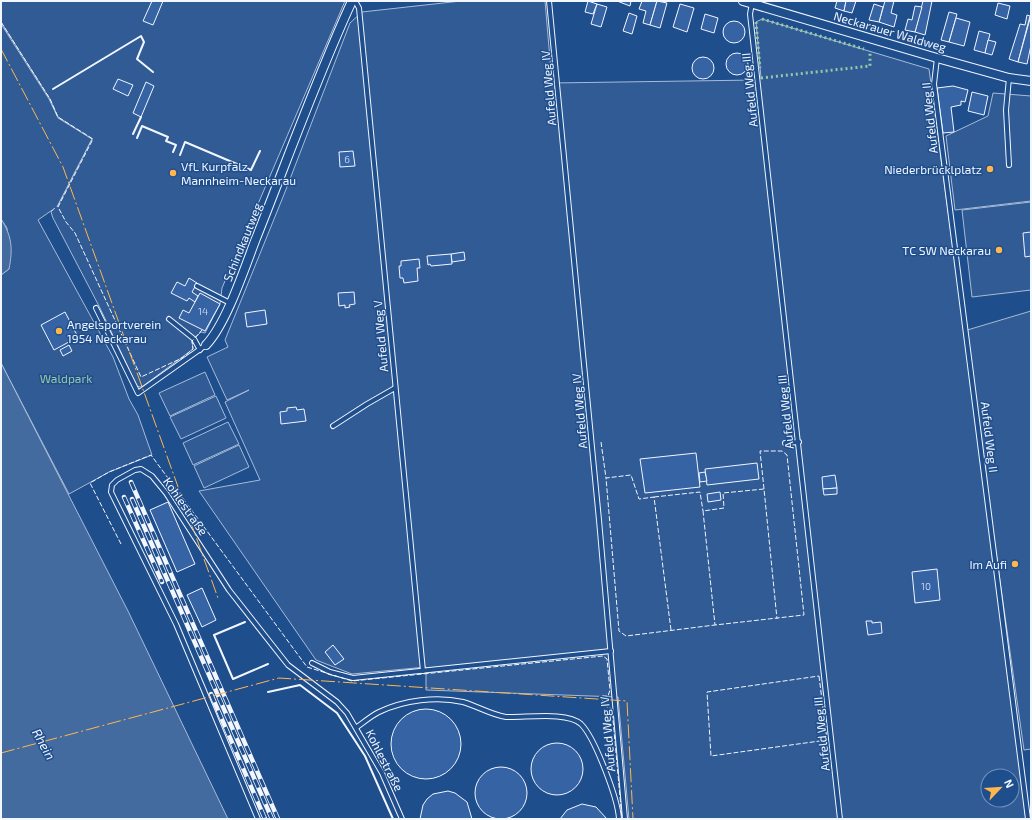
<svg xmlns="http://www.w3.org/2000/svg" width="1032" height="820" viewBox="0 0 1032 820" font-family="'Exo 2',sans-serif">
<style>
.built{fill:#305b95;stroke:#a8bbd7;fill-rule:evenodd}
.water{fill:#446ba0;stroke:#a8bbd7}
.building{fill:#3563a3;stroke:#f2f6ff}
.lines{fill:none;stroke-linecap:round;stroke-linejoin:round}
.lane-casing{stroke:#f2f6ff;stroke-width:6}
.street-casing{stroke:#f2f6ff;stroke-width:10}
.lane{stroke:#1f4e8c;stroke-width:4}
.street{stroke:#1f4e8c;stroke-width:8}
.rail-casing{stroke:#f2f6ff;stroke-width:4.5}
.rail{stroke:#1f4e8c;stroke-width:3;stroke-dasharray:9;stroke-linecap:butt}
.hedge{stroke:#97c8a6;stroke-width:3;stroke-dasharray:2 3;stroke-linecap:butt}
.fence{stroke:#f2f6ff;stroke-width:1;stroke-dasharray:5 2;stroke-linecap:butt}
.wall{stroke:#f2f6ff;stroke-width:2}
.power{stroke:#ffb74d;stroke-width:1;stroke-dasharray:14 3 2 3;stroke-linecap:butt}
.poi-dot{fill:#ffb74d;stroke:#1f4e8c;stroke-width:1.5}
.labels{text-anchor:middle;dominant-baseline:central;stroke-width:3;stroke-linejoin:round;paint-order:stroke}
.number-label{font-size:10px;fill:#c3d1e8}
.street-label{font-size:12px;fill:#f2f6ff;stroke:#1f4e8c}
.poi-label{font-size:12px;fill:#f2f6ff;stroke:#1f4e8c;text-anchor:end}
.park-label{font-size:12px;fill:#97c8a6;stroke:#1f4e8c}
.water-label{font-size:13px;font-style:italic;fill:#f2f6ff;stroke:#1f4e8c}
</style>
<rect width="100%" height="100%" fill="#1f4e8c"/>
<g class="built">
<polygon points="1,1 345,1 222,288 220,304 205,333 201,332 192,341 193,349 143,386 140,387 137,386 99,306 53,218 51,212 55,208 38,220 113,357 129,399 138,415 152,455 109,472 69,494 1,363 1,275 9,269 7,228 1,219 1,24 49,99 58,118 92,139 57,207 92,139 58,117 50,99 1,22"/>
<path d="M461 1H545L552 83 756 80 761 78 756 22 762 19 929 69 964 331 1031 311V749L1024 750 970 370 1026 819H629L618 697 426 690V667L352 674 316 660 199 491 260 480 225 402 249 390 227 400 207 357 228 347 225 340 285 192 350 23 362 12ZM988 776H1012V800H988Z"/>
<polygon points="993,93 1031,96 1031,201 955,210 946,136 988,116"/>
<polygon points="1031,202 1031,290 972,297 962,210"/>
<polygon points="205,372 215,395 170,416 159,393"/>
<polygon points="216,396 226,418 181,439 170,417"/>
<polygon points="228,422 239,444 193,465 183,443"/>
<polygon points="239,445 249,467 204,488 194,466"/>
</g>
<g class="water">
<path d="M1 219C12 236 13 249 9 269L1 275Z"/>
<polygon points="1,363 128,611 228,819 1,819"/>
</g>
<g class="building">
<polygon points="152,1 163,1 153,25 143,21"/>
<polygon points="588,1 597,4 593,14 585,12"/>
<polygon points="617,1 631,1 630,6"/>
<polygon points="642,1 657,1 650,25 643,23 646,11 639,9"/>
<polygon points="657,1 667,3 660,28 650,25"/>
<polygon points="837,1 846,1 844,11 835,8"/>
<polygon points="846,1 856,1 852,13 844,11"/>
<polygon points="885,1 894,1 891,13 897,15 894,27 879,22"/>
<polygon points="923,1 932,1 925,35 915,32"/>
<polygon points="998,3 1010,6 1007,19 995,15"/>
<polygon points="597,4 607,7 601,27 591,24"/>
<polygon points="680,4 694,8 687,32 673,27"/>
<polygon points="874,4 883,7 879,22 869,20"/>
<polygon points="915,6 922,7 915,32 905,30 908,19 912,20"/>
<polygon points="949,12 957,14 949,42 941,40"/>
<polygon points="629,13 637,16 632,34 623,31"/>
<polygon points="705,14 718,18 714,33 701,29"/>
<polygon points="1027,15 1030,16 1018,62 1009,59 1020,24 1025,25"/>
<polygon points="1031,15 1031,45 1027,64 1018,62"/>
<polygon points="956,18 970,22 964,46 949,42"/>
<circle cx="734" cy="32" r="11"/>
<polygon points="979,31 990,34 985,53 974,50"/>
<polygon points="988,40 996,42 992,55 985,53"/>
<circle cx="737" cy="64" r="11"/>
<circle cx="703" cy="68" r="11"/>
<polygon points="118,79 133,85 128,96 113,89"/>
<polygon points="146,82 154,86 141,117 133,113"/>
<polygon points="953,86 968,90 965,102 961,101 961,105 951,107 954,132 943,133 937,88"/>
<polygon points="972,92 988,96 984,115 968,111"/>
<polygon points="353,151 355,166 340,167 339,152"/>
<polygon points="1031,232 1031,256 1025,257 1023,233"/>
<polygon points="464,252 465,260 452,262 451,254"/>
<polygon points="451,254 452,264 431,266 430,264 428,265 427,256"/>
<polygon points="419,259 420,268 417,268 418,281 404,283 403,278 400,278 399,266 401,266 401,261"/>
<polygon points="189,278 197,283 192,292 198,296 195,302 189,298 187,301 171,293 177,282 185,286"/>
<polygon points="354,292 355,304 349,305 350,307 345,308 345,305 339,306 338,293"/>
<polygon points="200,293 220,304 205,331 179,318 183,310 189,313"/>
<polygon points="265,310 267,324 247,327 245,313"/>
<polygon points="65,312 78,337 54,350 41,325"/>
<polygon points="69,345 72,351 63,356 60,350"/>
<polygon points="296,407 297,410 304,409 306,421 281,424 280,412 287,411 287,408"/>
<polygon points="696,453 700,487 645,493 640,459"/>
<polygon points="757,463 759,479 707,485 705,469"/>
<polygon points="705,472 707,481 700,482 699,473"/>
<polygon points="835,475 837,488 823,489 822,477"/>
<polygon points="837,488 837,494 824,495 823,489"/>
<polygon points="720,492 721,500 708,502 707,494"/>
<polygon points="168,502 195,564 177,572 150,510"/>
<polygon points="937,569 940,600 915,603 912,572"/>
<polygon points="202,588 216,620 202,627 187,595"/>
<polygon points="866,621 872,621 872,623 881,622 882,633 868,635"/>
<polygon points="333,645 344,659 335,665 325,652"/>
<circle cx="426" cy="744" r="35"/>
<circle cx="557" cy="769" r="26"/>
<circle cx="501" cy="793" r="26"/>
<polygon points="448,791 455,793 467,802 472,819 420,819 423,805 427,799 433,794"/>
<polygon points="582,804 596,807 607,819 560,819 567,810"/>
</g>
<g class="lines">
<g class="lane-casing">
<g id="lane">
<polyline points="355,1 359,8 423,671"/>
<polyline points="549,1 599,520 625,819"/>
<polyline points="752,3 750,14 840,819"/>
<polyline points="937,58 934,84 1028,819"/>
<polyline points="1009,165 1006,110 1009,78"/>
<polyline points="197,286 230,303"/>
<polyline points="96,308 138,393 206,345"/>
<polyline points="169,319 194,339 200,350"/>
<polyline points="333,426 367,404 395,388"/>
<polyline points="785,443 799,442"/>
<polyline points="312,663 330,672 353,678 611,651"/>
<path d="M357 727C364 722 371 716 379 712 404 700 437 696 463 702 477 706 492 715 506 717 525 718 567 711 581 724 595 738 618 799 619 819"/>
<polyline points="258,819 176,624 111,492 112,485 117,480 135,470 141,469 152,476 166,493 229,590 288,665 337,702 347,713 382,773 402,819"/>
</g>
</g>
<g class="street-casing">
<g id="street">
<polyline points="743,1 937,58 1009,78 1031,81"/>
<path d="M206 345C226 324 244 270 255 241 287 161 316 79 352 1"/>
</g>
</g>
<use href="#lane" class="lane"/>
<use href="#street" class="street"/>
<g class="rail-casing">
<g id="rail">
<polyline points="131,482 278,819"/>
<polyline points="124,497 162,582"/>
<polyline points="132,499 272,819"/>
<polyline points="211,694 265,819"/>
</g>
</g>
<use href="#rail" class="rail"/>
<g class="hedge">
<polyline points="762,19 864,49"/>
<polyline points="756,22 760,68"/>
<polyline points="761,78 870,66 870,52"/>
</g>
<g class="fence">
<polyline points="1,22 50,99 58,117 93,139 58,207 66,222 75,233 141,377 182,358 193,349 192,341 202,330"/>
<polyline points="601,442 606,478"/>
<polyline points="764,489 760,451 782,451 787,455 804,615 715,625 703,511 724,508 723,493 764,489 777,619"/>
<polyline points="654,497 700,492 703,511"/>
<polyline points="121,544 90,483 109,472 151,455 307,667 352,681 603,656 607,659 610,690 608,696 602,696 603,705 612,709 622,819"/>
<polyline points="671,630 654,497 639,499 631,475 606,478 619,631 626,636 715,625"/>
<polygon points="819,676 827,740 711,756 707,692"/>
</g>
<g class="wall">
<polyline points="53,89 141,36 144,42 137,59 153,72"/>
<polyline points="133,134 141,117"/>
<polyline points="137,138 142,126 168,137 166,141 176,145 173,152"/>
<polyline points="180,155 185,142 251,170 260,151"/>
<polyline points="245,622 214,635 233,679 268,664"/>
<polyline points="268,692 300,685 337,713 365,756 393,819"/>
</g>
<g class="power">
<polyline points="1,49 63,167 218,598"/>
<polyline points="1,753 279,678 627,701 633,819"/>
</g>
</g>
<g class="poi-dot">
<circle cx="990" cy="169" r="4"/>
<circle cx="173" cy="173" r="4"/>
<circle cx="999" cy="250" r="4"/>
<circle cx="59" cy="331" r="4"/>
<circle cx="1015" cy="564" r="4"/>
</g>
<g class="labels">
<g class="number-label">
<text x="347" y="159">6</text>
<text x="203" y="311">14</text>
<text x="926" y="586">10</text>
</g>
<g class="street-label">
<text transform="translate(890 31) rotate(16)">Neckarauer Waldweg</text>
<text transform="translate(548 88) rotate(-95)">Aufeld Weg IV</text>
<text transform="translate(749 90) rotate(-96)">Aufeld Weg III</text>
<text transform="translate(929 118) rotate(-96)">Aufeld Weg II</text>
<text transform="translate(242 242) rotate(-68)">Schindkautweg</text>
<text transform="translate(380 336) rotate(-95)">Aufeld Weg V</text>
<text transform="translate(579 411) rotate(-95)">Aufeld Weg IV</text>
<text transform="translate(785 412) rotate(-96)">Aufeld Weg III</text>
<text transform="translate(990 437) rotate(83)">Aufeld Weg II</text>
<text transform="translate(186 506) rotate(55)">Kohlestraße</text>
<text transform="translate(607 734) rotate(-95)">Aufeld Weg IV</text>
<text transform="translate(821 734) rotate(-96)">Aufeld Weg III</text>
<text transform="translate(385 760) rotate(63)">Kohlestraße</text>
</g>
<g class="poi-label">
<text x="181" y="166" text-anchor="start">VfL Kurpfalz<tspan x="181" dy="14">Mannheim-Neckarau</tspan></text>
<text x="982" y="169">Niederbrücklplatz</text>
<text x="991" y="250">TC SW Neckarau</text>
<text x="67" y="324" text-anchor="start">Angelsportverein<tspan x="67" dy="14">1954 Neckarau</tspan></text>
<text x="1007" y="564">Im Aufi</text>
</g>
<g class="park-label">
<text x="66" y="378">Waldpark</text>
</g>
<g class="water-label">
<text transform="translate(44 744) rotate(61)">Rhein</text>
</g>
</g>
<rect width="1032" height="820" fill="none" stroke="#f2f6ff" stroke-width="4"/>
<g transform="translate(1000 788) rotate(65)"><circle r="19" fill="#1f4e8c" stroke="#7391ba"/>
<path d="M0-3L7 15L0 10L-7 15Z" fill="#ffb74d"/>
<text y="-6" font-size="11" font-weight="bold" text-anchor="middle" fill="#f2f6ff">N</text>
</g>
</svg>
